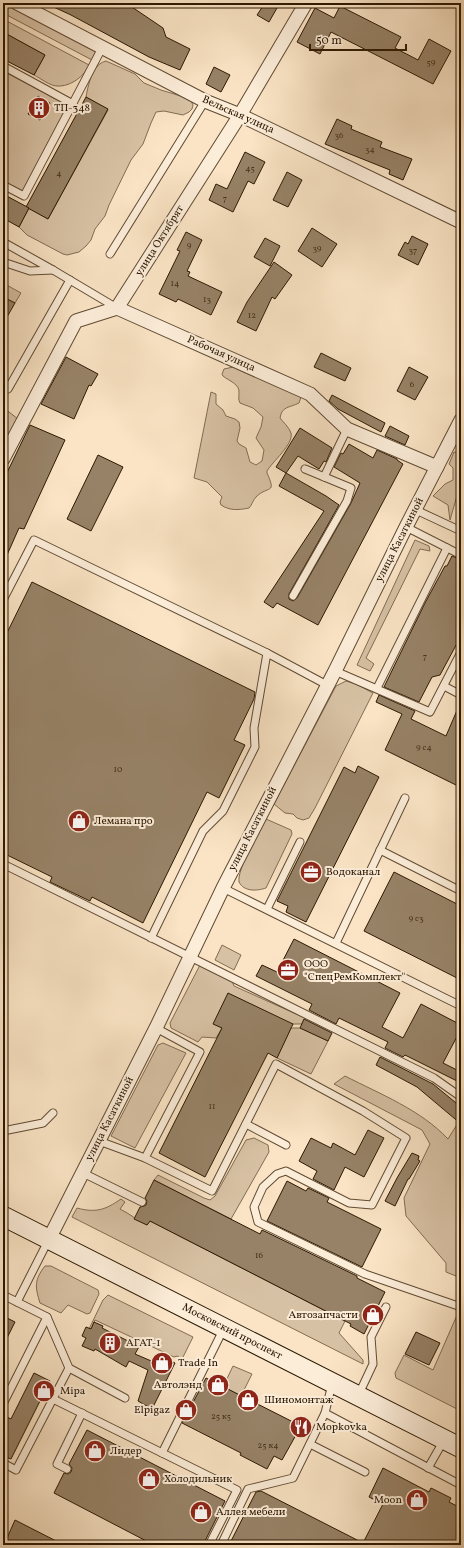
<svg xmlns="http://www.w3.org/2000/svg" width="464" height="1548" viewBox="0 0 464 1548" font-family="Vollkorn,serif">
<style>
.green{fill:#d7c1a4;stroke:#826c53}
.building{fill:#978267;stroke:#2c1802}
.lines{fill:none;stroke-linecap:round;stroke-linejoin:round}
.lane-casing{stroke:#604b33;stroke-width:9}
.street-casing{stroke:#604b33;stroke-width:15}
.secondary-casing{stroke:#2c1802;stroke-width:21}
.lane{stroke:#fcedd9;stroke-width:7}
.street{stroke:#fcedd9;stroke-width:13}
.secondary{stroke:#fcedd9;stroke-width:19}
.labels{text-anchor:middle;dominant-baseline:central;stroke-width:4;stroke-linejoin:round;paint-order:stroke}
.number-label{font-size:9px;fill:#47321b}
.poi-label{font-size:11px;fill:#2c1802;stroke:#fcedd9;text-anchor:start}
.street-label{font-size:11px;fill:#2c1802;stroke:#fcedd9}
</style>
<rect width="100%" height="100%" fill="#fae4c5"/>
<filter id="stains"><feTurbulence type="fractalNoise" baseFrequency=".005" numOctaves="4"/><feColorMatrix values="0 0 0 0 .2 0 0 0 0 .09 0 0 0 0 .02 0 0 0 .5 -.17"/></filter>
<radialGradient id="worn" r=".72"><stop offset=".6" stop-color="#630" stop-opacity="0"/><stop offset="1" stop-color="#630" stop-opacity=".3"/></radialGradient>
<g class="green">
<polygon points="3,3 6,3 97,52 92,60 3,13"/>
<path d="M3 19 89 65C85 76 70 87 57 86 50 86 40 78 34 75L45 55 3 32Z"/>
<path d="M106 61 135 74 144 83 161 90 184 97 191 101 193 105 192 109 189 112 183 115 164 111 156 112 151 123 143 144 131 160 109 205 105 216 95 229 91 240 86 246 79 252 67 255 63 254 27 235 19 227 29 208 48 219 108 110 86 97C88 86 92 64 106 61Z"/>
<polygon points="3,71 69,106 22,192 3,181"/>
<polygon points="3,283 21,293 15,303 3,297"/>
<path d="M233 367 243 369 301 397 299 403C289 408 282 406 280 418 283 422 289 427 291 433 294 444 272 462 267 471V473C277 495 268 485 256 497 253 500 252 505 249 508 239 510 230 511 221 505L220 502 222 497 207 482 194 478 211 392 216 394V404L223 410 226 416 235 419 239 422 240 428 237 441 239 444 246 448 250 462 256 465 262 461 264 450 256 438 261 427 263 417 253 408 240 403C238 399 239 397 239 393 240 384 229 381 223 376L222 374 224 369Z"/>
<polygon points="3,410 9,412 18,419 3,454"/>
<polygon points="454,452 461,453 461,482 450,520 448,505 433,496 445,484 453,480 453,468 449,464"/>
<polygon points="415,540 429,546 430,551 420,549 366,658 374,664 370,671 357,665"/>
<polygon points="346,681 356,684 373,693 315,808 309,818 303,820 297,818 293,814 285,813 274,804 336,686"/>
<path d="M266 819 291 830 292 834 266 888C257 891 244 892 239 882 237 869 259 832 266 819Z"/>
<polygon points="222,945 241,955 234,970 215,960"/>
<polygon points="200,965 232,981 234,986 305,1018 302,1024 214,1024 222,1028 216,1038 202,1037 198,1042 171,1028 170,1023"/>
<polygon points="291,1028 300,1028 328,1041 311,1074 277,1058"/>
<polygon points="163,1043 186,1053 135,1148 111,1136 158,1045"/>
<path d="M345 1076C380 1094 421 1110 448 1139L461 1118V1278L446 1272V1263L406 1216 404 1198 430 1144 422 1130 334 1084Z"/>
<polygon points="254,1138 268,1145 269,1152 231,1219 154,1180 158,1175 204,1198 210,1200 215,1196 246,1140"/>
<path d="M121 1199 125 1202 120 1209C130 1214 137 1220 147 1225L150 1221 345 1321 339 1333 363 1360V1364L72 1217 77 1208C96 1213 105 1210 121 1199Z"/>
<path d="M45 1266H51L98 1290 99 1294 90 1313 87 1314 68 1305 61 1313 40 1303C35 1287 34 1280 45 1266Z"/>
<polygon points="108,1295 193,1337 182,1359 177,1356 174,1357 95,1320 91,1330 89,1329 103,1300"/>
<polygon points="461,1306 461,1411 396,1378 395,1373 404,1355 433,1370"/>
<polygon points="233,1366 252,1374 241,1396 223,1387"/>
</g>
<g class="building">
<polygon points="45,3 126,3 163,28 166,37 190,49 180,70 149,57 71,15"/>
<polygon points="265,3 270,3 277,8 269,22 257,15"/>
<polygon points="340,6 401,37 395,48 418,60 429,39 451,51 433,84 331,32 320,54 297,42 315,8 334,18"/>
<polygon points="3,32 45,55 34,75 3,59"/>
<polygon points="214,67 230,75 221,92 206,84"/>
<polygon points="38,96 50,103 40,120 28,114"/>
<polygon points="86,97 108,109 48,219 26,207"/>
<polygon points="337,119 352,126 351,129 382,142 380,147 412,159 403,180 389,174 390,170 325,144"/>
<polygon points="245,152 265,162 254,184 248,181 233,212 209,200 216,184 227,189"/>
<polygon points="287,172 302,180 288,207 273,200"/>
<polygon points="3,194 29,208 19,227 3,218"/>
<polygon points="312,228 337,244 322,267 298,251"/>
<polygon points="186,232 202,240 187,271 190,272 188,276 222,292 211,315 178,299 176,302 159,294 180,251 177,250"/>
<polygon points="412,236 428,244 418,265 398,255 405,242 408,244"/>
<polygon points="265,238 280,246 270,266 254,257"/>
<polygon points="274,262 292,275 275,299 272,297 256,331 237,322 247,302"/>
<polygon points="3,297 15,303 3,324"/>
<polygon points="321,353 351,368 345,381 314,367"/>
<polygon points="66,357 98,374 91,386 89,385 74,419 41,404"/>
<polygon points="409,367 428,377 415,400 397,391"/>
<polygon points="332,395 385,423 381,432 338,409 329,401"/>
<polygon points="30,425 65,440 24,529 19,528 3,564 3,481"/>
<polygon points="390,426 409,436 405,445 385,436"/>
<polygon points="300,428 332,448 326,462 324,461 319,469 298,456 286,473 276,467"/>
<polygon points="349,444 373,458 377,450 397,459 397,460 403,464 318,625 277,603 273,608 264,602 324,511 279,486 286,473 326,496 339,505 289,594 289,599 293,601 297,598 351,503 360,483 334,467 341,453 343,454"/>
<polygon points="98,455 123,467 91,531 67,519"/>
<polygon points="452,556 461,560 461,636 440,675 432,677 419,702 384,687 425,603 445,566 447,566"/>
<polygon points="32,582 255,692 254,699 234,740 245,745 219,798 207,792 143,923 92,897 90,901 50,882 52,877 3,853 3,641"/>
<polygon points="379,695 415,711 411,719 446,736 461,701 461,780 458,786 385,750 402,714 376,702"/>
<polygon points="358,766 379,777 306,922 286,912 288,906 277,901 344,767 355,773"/>
<polygon points="394,872 461,906 461,980 364,931"/>
<polygon points="294,939 400,993 382,1027 403,1038 421,1004 461,1025 461,1029 443,1063 461,1072 461,1083 405,1055 403,1057 385,1048 388,1042 339,1018 336,1024 309,1010 312,1004 256,976 262,965 277,972"/>
<polygon points="228,993 293,1024 277,1058 268,1053 205,1177 159,1153 222,1028 213,1024"/>
<polygon points="304,1019 332,1033 328,1041 300,1028"/>
<polygon points="380,1057 433,1084 461,1107 461,1124 417,1087 376,1065"/>
<polygon points="368,1130 384,1138 364,1177 345,1167 334,1190 313,1179 317,1171 299,1161 311,1138 331,1148 333,1143 355,1155"/>
<polygon points="412,1153 419,1156 418,1160 420,1161 409,1179 408,1179 395,1206 385,1201 397,1178"/>
<polygon points="154,1180 260,1234 262,1230 357,1276 357,1278 385,1292 364,1334 350,1326 351,1324 150,1221 147,1225 134,1219 140,1207 144,1206 146,1205 147,1201 145,1198"/>
<polygon points="287,1181 306,1191 308,1188 329,1198 327,1202 381,1229 362,1267 267,1221"/>
<polygon points="3,1316 15,1322 3,1346"/>
<polygon points="94,1322 103,1326 102,1328 130,1342 130,1340 140,1345 135,1354 156,1363 160,1355 175,1363 152,1409 138,1401 148,1370 129,1361 126,1367 95,1349 94,1351 82,1346 86,1338 82,1336 86,1327 91,1329"/>
<polygon points="416,1332 440,1343 429,1365 405,1354"/>
<polygon points="34,1373 50,1381 11,1459 3,1456 3,1415 11,1419"/>
<polygon points="206,1378 301,1426 282,1460 274,1456 267,1469 240,1455 241,1453 182,1423"/>
<polygon points="87,1430 225,1501 203,1545 154,1545 54,1493 64,1473 68,1474 71,1472 72,1468 69,1464"/>
<polygon points="383,1468 429,1492 431,1488 451,1498 449,1502 461,1508 461,1545 229,1545 256,1492 261,1491 363,1543 383,1504 369,1497"/>
<polygon points="15,1520 64,1545 4,1545"/>
</g>
<g class="lines">
<g class="lane-casing">
<g id="lane">
<polyline points="3,66 73,104"/>
<polyline points="3,185 24,196 102,48"/>
<polyline points="3,242 53,270 117,308"/>
<polyline points="110,254 205,101"/>
<polyline points="3,262 30,271 53,270"/>
<polyline points="8,389 70,280"/>
<polyline points="324,477 347,429"/>
<polyline points="416,510 461,531"/>
<polyline points="406,527 461,555"/>
<polyline points="293,596 347,501 351,488 305,469"/>
<polyline points="3,600 34,540 267,653"/>
<polyline points="335,671 430,712 461,652"/>
<polyline points="444,686 461,695"/>
<polyline points="377,688 447,548"/>
<polyline points="380,850 461,891"/>
<polyline points="3,864 434,1078 461,1097"/>
<polyline points="223,888 461,1006"/>
<polyline points="267,909 300,842"/>
<polyline points="151,938 203,831 223,811 255,747 254,728 267,653 327,685"/>
<polyline points="336,943 405,798"/>
<polyline points="156,1028 200,1052 145,1158 212,1191 276,1064 363,1111 406,1138 372,1205 349,1203 286,1171 277,1174 263,1187 254,1207 258,1222 365,1274 461,1307"/>
<polyline points="246,1124 286,1145"/>
<polyline points="3,1131 43,1123 53,1113"/>
<polyline points="99,1141 145,1158"/>
<polyline points="83,1173 142,1202"/>
<polyline points="3,1295 47,1317 69,1368 125,1398"/>
<polyline points="17,1302 49,1239"/>
<polyline points="332,1384 325,1413 461,1485"/>
<polyline points="358,1396 373,1364 371,1337 386,1307"/>
<polyline points="53,1399 237,1490 209,1545"/>
<polyline points="3,1404 47,1317"/>
<polyline points="310,1444 365,1472"/>
<polyline points="162,1453 224,1328"/>
<polyline points="3,1463 16,1470 69,1368"/>
<polyline points="428,1468 444,1440"/>
<polyline points="67,1469 57,1464 82,1413"/>
<polyline points="221,1545 248,1489 293,1478 325,1413"/>
</g>
</g>
<g class="street-casing">
<g id="street">
<polyline points="17,3 205,101 240,115 461,222"/>
<polyline points="117,308 310,394 347,429 437,467"/>
<polyline points="3,459 76,321 117,308 240,115 306,3"/>
<polyline points="49,1239 156,1028 223,888 335,671 406,527 461,420"/>
</g>
</g>
<g class="secondary-casing">
<polyline id="secondary" points="3,1216 461,1448"/>
</g>
<use href="#lane" class="lane"/>
<use href="#street" class="street"/>
<use href="#secondary" class="secondary"/>
</g>
<defs>
<g id="building-disc" transform="scale(1.15)"><circle r="9.5" fill="#8f2418" stroke="#fcedd9"/><path d="M-4-6H4V6H1V3H-1V6H-4ZM-2.5-4.3h1.7v1.8h-1.7ZM.8-4.3h1.7v1.8H.8ZM-2.5-1h1.7V.8h-1.7ZM.8-1h1.7V.8H.8Z" fill="#fff"/></g>
<g id="shop-disc" transform="scale(1.15)"><circle r="9.5" fill="#8f2418" stroke="#fcedd9"/><path d="M-5-2.5h2.3a2.7 3.5 0 0 1 5.4 0H5L5.5 6h-11ZM-1.5-2.5h3a1.5 2.3 0 0 0-3 0Z" fill="#fff"/></g>
<g id="office-disc" transform="scale(1.15)"><circle r="9.5" fill="#8f2418" stroke="#fcedd9"/><path d="M-6-3h4V-5.5h4V-3h4V5H-6ZM-1-4.5V-3h2v-1.5ZM-6 0V1H6V0Z" fill="#fff"/></g>
<g id="restaurant-disc" transform="scale(1.15)"><circle r="9.5" fill="#8f2418" stroke="#fcedd9"/><path d="M-5-6h1v4h1v-4h1v4h1v-4h1v5L-1.5 .5V6h-2V.5L-5-1ZM5-6V6H3V1.5H1.5Q1.5-4 5-6Z" fill="#fff"/></g>
</defs>
<g fill-rule="evenodd">
<use href="#building-disc" x="39" y="108"/>
<use href="#shop-disc" x="79" y="821"/>
<use href="#office-disc" x="311" y="872"/>
<use href="#office-disc" x="288" y="970"/>
<use href="#shop-disc" x="373" y="1315"/>
<use href="#building-disc" x="110" y="1343"/>
<use href="#shop-disc" x="162" y="1363"/>
<use href="#shop-disc" x="218" y="1385"/>
<use href="#shop-disc" x="44" y="1391"/>
<use href="#shop-disc" x="248" y="1400"/>
<use href="#shop-disc" x="186" y="1410"/>
<use href="#restaurant-disc" x="301" y="1427"/>
<use href="#shop-disc" x="95" y="1451"/>
<use href="#shop-disc" x="149" y="1479"/>
<use href="#shop-disc" x="417" y="1500"/>
<use href="#shop-disc" x="201" y="1512"/>
</g>
<g class="labels">
<g class="number-label">
<text x="431" y="62">59</text>
<text x="339" y="135">36</text>
<text x="370" y="149">34</text>
<text x="250" y="168">45</text>
<text x="59" y="173">4</text>
<text x="225" y="198">7</text>
<text x="189" y="245">9</text>
<text x="317" y="248">39</text>
<text x="413" y="250">37</text>
<text x="175" y="283">14</text>
<text x="207" y="299">13</text>
<text x="252" y="315">12</text>
<text x="412" y="384">6</text>
<text x="425" y="656">7</text>
<text x="424" y="747">9 с4</text>
<text x="118" y="769">10</text>
<text x="416" y="918">9 с3</text>
<text x="212" y="1106">11</text>
<text x="259" y="1255">16</text>
<text x="221" y="1416">25 к5</text>
<text x="268" y="1445">25 к4</text>
</g>
<g class="poi-label">
<text x="54" y="108">ТП-348</text>
<text x="94" y="821">Лемана про</text>
<text x="326" y="872">Водоканал</text>
<text x="304" y="964">ООО<tspan x="304" dy="13">"СпецРемКомплект"</tspan></text>
<text x="358" y="1315" text-anchor="end">Автозапчасти</text>
<text x="126" y="1343">АГАТ-1</text>
<text x="178" y="1363">Trade In</text>
<text x="202" y="1385" text-anchor="end">Автолэнд</text>
<text x="60" y="1391">Mipa</text>
<text x="264" y="1400">Шиномонтаж</text>
<text x="170" y="1410" text-anchor="end">Elpigaz</text>
<text x="316" y="1427">Mopkovka</text>
<text x="110" y="1451">Лидер</text>
<text x="164" y="1479">Холодильник</text>
<text x="402" y="1500" text-anchor="end">Moon</text>
<text x="216" y="1512">Аллея мебели</text>
</g>
<g class="street-label">
<text transform="translate(238 115) rotate(24)">Вельская улица</text>
<text transform="translate(160 241) rotate(-58)">улица Октябрят</text>
<text transform="translate(221 354) rotate(24)">Рабочая улица</text>
<text transform="translate(400 540) rotate(-63)">улица Касаткиной</text>
<text transform="translate(253 829) rotate(-63)">улица Касаткиной</text>
<text transform="translate(110 1119) rotate(-63)">улица Касаткиной</text>
<text transform="translate(232 1332) rotate(27)">Московский проспект</text>
</g>
</g>
<rect width="464" height="1548" fill="none" stroke="#fae4c5" stroke-width="16"/>
<rect x="4" y="4" width="456" height="1540" fill="none" stroke="#2c1802" stroke-width="2"/>
<rect x="8" y="8" width="448" height="1532" fill="none" stroke="#2c1802"/>
<path d="M310 44v6h96v-6" fill="none" stroke="#2c1802" stroke-width="2"/>
<text x="316" y="44" font-size="12" fill="#2c1802" stroke="#fcedd9" stroke-width="3" paint-order="stroke">50 m</text>
<rect width="100%" height="100%" filter="url(#stains)"/>
<rect width="100%" height="100%" fill="url(#worn)"/>
</svg>
